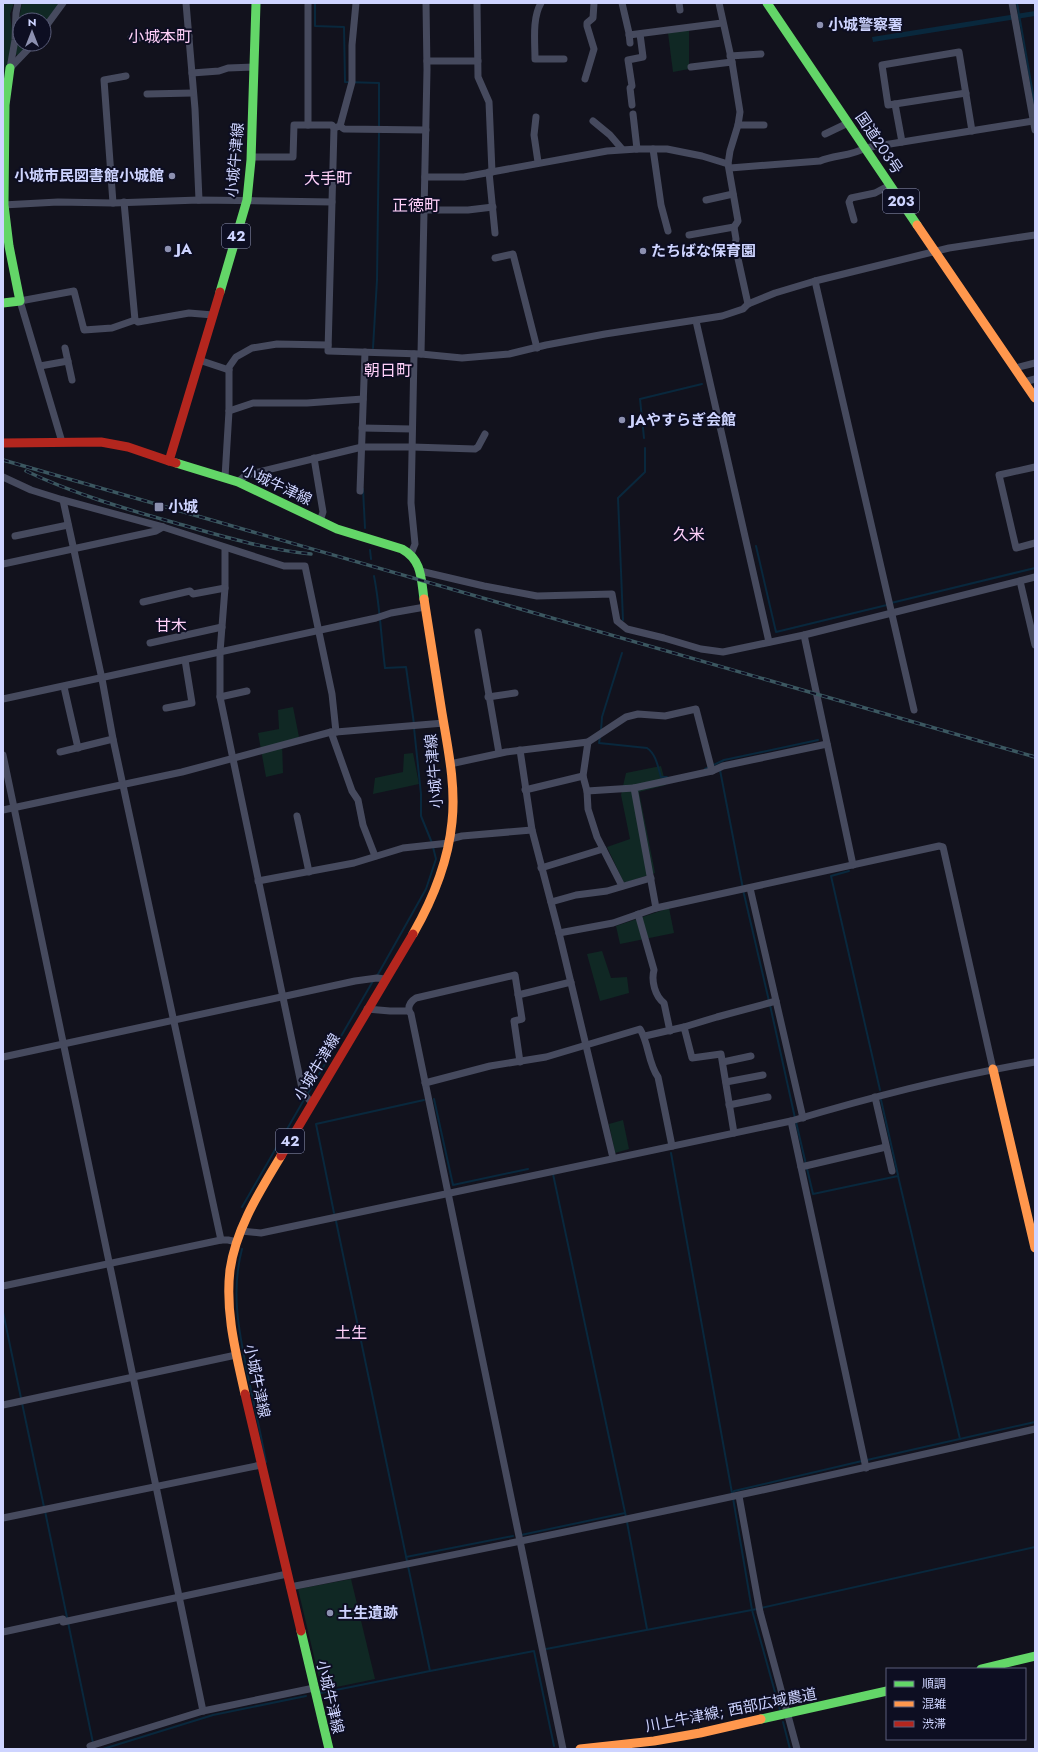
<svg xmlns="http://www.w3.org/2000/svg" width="1038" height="1752" viewBox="0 0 1038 1752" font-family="Jost,'Noto Sans JP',sans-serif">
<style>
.green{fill:#102824}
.water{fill:#09283d}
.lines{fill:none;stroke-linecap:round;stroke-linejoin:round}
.stream{stroke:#09283d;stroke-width:2}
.street{stroke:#464a5e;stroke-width:7}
.fast{stroke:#63d668;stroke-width:9}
.slow{stroke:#ff974d;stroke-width:9}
.jam{stroke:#b3261e;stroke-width:9}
.rail-casing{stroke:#3b5760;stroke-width:3.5}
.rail{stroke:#0d0e22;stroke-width:2;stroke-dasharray:6;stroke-linecap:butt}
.poi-dot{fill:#8c90b0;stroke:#0d0e22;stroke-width:1.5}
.labels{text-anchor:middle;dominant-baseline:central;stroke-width:4;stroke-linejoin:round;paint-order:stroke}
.shield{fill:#0d0e22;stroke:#9499bd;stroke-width:1}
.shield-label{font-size:14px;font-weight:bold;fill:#ced4ff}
.poi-label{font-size:15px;font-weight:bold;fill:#ced4ff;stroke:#0d0e22;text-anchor:start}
.street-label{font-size:15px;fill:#ced4ff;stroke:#0d0e22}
.neighbourhood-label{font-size:16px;fill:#ffd0f9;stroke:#0d0e22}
</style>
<rect width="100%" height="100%" fill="#12121d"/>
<g class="green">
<polygon points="3,3 14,3 10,14 13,38 3,89"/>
<path d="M22 3H60L44 26V20H20V44H30L20 56 15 54C19 37 18 20 22 3Z"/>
<polygon points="689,30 689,69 673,72 668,33"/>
<polygon points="293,707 299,737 282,743 283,773 266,777 258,733 279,729 278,710"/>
<polygon points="413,753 419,784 373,794 375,778 403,772 404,754"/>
<polygon points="661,766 666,785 639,792 655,873 624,883 607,847 630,839 621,795 626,773"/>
<polygon points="669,908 674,933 620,944 616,926"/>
<polygon points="602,951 611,978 627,977 629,993 600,1001 587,954"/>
<polygon points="623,1120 629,1149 615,1153 609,1124"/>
<polygon points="351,1579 375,1679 322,1690 298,1589"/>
</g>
<polygon class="water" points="1035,11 1035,16 873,42 872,37"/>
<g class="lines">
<g class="stream">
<polyline points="315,3 315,26 344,27 345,82 379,83 379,127"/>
<polyline points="1017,3 1035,106"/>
<polyline points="373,348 377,280 379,131"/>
<polyline points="644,438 640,399 702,384"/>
<polyline points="363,489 365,528"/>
<polyline points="756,546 776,632 887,605"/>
<polyline points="370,550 371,559"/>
<path d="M374 576C380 606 381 637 385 668L406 667 414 724"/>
<polyline points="891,603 1035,568"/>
<polyline points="623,620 618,498 645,472 645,448"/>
<polyline points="414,728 421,794 421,816 432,843"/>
<polyline points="601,731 602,717 622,653"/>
<path d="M600 737 599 743 647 748C656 754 658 767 661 777H667"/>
<polyline points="705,769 724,760 818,740"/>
<polyline points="720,770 744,894 769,1001"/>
<polyline points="849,871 831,876 880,1090"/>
<polyline points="377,976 426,889 436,859 433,847"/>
<polyline points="770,1005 795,1118"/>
<polyline points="307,1095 373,981"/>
<polyline points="434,1099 453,1185 528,1169"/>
<polyline points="881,1100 898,1175"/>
<polyline points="796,1122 813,1194 898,1176 960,1439"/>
<polyline points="671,1153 732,1493"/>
<polyline points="553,1174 626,1517"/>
<polyline points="242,1207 305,1098"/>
<polyline points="334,1213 316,1124 424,1100"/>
<polyline points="336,1221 407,1561"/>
<path d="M242 1249C230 1294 240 1337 249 1381 255 1408 261 1435 266 1462"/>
<polyline points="3,1312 21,1398"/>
<polyline points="22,1403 44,1507"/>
<polyline points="867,1460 1035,1422"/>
<polyline points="732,1494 734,1491 862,1461"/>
<polyline points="733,1498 752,1610 780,1710"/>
<polyline points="45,1511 93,1743"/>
<polyline points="627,1522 647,1629"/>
<polyline points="521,1535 625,1513"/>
<polyline points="406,1557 513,1536"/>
<polyline points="761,1608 1035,1547"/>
<polyline points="546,1649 757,1609"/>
<polyline points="430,1671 534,1651 554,1746"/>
<polyline points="320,1690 321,1693 430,1671 408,1566"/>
<polyline points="783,1722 790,1749"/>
<polyline points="103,1749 213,1715 306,1696"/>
</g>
<g class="street">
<polyline points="186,3 195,109 199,200"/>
<polyline points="356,3 352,45 352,82 340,126 334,128 328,351 421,354 462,358 509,354 546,345 605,334 722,316 743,309 748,304 775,293 815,281 949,248 1035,235"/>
<polyline points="477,3 478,77 489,102 492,172"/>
<path d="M541 3C532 18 535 42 535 59H564"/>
<polyline points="622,3 629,33 630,43"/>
<polyline points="679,3 680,10"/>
<polyline points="719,3 732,62 740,112 738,125 730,151 728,164"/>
<polyline points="1012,3 1035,130"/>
<polyline points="44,29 63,3"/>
<polyline points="629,35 722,23"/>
<polyline points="131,38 189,36"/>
<polyline points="730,56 761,54"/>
<polyline points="427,61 478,61"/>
<polyline points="691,67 732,62"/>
<polyline points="10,68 15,40 16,13 18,3"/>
<polyline points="10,68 33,44"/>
<polyline points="192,73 219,71 228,68 254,67"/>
<polyline points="585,79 594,49 587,26 587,23 593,18 594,3"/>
<polyline points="147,94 193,93"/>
<polyline points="895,104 888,105 882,65 959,52 972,131"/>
<polyline points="632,105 630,88 632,86 628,60 643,57 640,34"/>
<polyline points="633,114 637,149"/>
<polyline points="536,117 534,135 538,162"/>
<polyline points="593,121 610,135 622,149"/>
<polyline points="308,125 308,3"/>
<polyline points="738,125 764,125"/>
<polyline points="340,126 344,129 426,130"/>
<polyline points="825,134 848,123"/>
<polyline points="902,142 895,104 966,93"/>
<polyline points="653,149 661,205 668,231"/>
<polyline points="251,157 293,157 294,125 332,125 334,128"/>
<path d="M730 168 820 161C834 155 852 156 865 148L1033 121"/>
<polyline points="489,172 495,233"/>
<polyline points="425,177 464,177 607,151 637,149 667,149 702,156 728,164 738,221 734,227 736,239 735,245 748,304"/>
<polyline points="706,200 733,194"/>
<polyline points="124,202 135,320"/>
<polyline points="113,203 104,80 126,76"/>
<polyline points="3,205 58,202 113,203 199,200 332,202"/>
<polyline points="424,210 468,210 493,207"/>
<polyline points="854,220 849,202 851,198 875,193 890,185"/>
<polyline points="689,235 734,227"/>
<polyline points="495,258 513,254 537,348"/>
<polyline points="815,281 914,710"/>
<polyline points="696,321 769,642"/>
<polyline points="65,348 72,380"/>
<polyline points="421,354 427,70 426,3"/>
<polyline points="199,360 229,370"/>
<polyline points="40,366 68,361"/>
<polyline points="1015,368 1035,363"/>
<polyline points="1024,382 1035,379"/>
<polyline points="229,411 253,403 307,403 363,399"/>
<polyline points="362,428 412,429"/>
<polyline points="62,442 20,301 74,291 84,330 112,328 135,320 138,322 189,313 213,315"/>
<polyline points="314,458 323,512 320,521"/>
<polyline points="1035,467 999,475 1016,548 1035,543"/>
<polyline points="3,477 31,490 63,500 163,527 284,566 305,566 332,694 336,732 331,732 352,791 358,800 363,825 375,856"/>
<polyline points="225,477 229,411 229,367 236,357 252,348 277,344 328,345"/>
<polyline points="238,482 246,475 362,447 412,447 475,449 478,447 485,434"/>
<polyline points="360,491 365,352"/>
<polyline points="63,500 102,679 113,739 221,1240"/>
<polyline points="15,536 68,525"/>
<polyline points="225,548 225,588 220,652 220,697 303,1093 312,1103"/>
<polyline points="411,554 415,544 411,503 414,354"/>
<polyline points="3,564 156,531 163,527"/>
<polyline points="420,571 484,586 537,596 612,594 617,621 627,629 664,638 701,649 723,652 804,635 1035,577"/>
<polyline points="1020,581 1035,645"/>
<polyline points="143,602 190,591 193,594 225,588"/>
<polyline points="478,632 499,753"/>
<polyline points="804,635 853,865"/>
<polyline points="150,643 222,627"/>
<polyline points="64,687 78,748"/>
<polyline points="220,697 247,691"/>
<polyline points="488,697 515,693"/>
<polyline points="3,699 376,618 391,613 425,607"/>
<polyline points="166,708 192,703 185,660"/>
<polyline points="336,732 444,723"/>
<polyline points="588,742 583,776 587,791 588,809 597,837 622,886"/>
<polyline points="520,750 532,830"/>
<polyline points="60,752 113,739"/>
<polyline points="3,755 203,1711"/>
<polyline points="450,764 506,752 588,742 626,717 638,714 665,716 696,709 712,771"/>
<polyline points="525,790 583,776"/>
<polyline points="587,791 634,788"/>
<polyline points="3,810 182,772 331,732"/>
<polyline points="297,816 309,872"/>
<polyline points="450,839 462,836 532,830 559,933 613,1158"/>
<polyline points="541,868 603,849"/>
<polyline points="258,881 354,863 403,848 449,843"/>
<polyline points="750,888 803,1118"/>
<polyline points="551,902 576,895 607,891 651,878"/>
<polyline points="656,908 634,788 712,771 723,766 827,744"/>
<path d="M638 914 654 970C651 981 655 996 664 1003L670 1031"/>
<polyline points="559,933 613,923 656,908 939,846 943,847 993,1069"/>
<polyline points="518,995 571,982"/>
<polyline points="367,1009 390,1011 409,1011 411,1014 563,1749"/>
<path d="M409 1011C408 1005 411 1001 416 998L515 975 522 1019 514 1021 520 1062"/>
<polyline points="684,1027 717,1017 776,1001"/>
<polyline points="645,1036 684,1027 692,1058 721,1054 734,1133"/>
<polyline points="3,1057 355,981 377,978 385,979"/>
<polyline points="723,1062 751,1056"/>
<polyline points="726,1082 763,1075"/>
<path d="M425 1083 490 1066 546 1057 640 1029C649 1044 648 1063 658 1077L672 1146"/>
<polyline points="875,1097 892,1171"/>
<polyline points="729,1105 768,1097"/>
<polyline points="791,1121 866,1468"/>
<polyline points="801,1167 886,1147"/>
<path d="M241 1231 261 1233 791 1121C871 1097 953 1076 1035 1062"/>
<polyline points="3,1286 221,1240 228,1240 237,1242"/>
<polyline points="3,1405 236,1355"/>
<polyline points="739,1496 760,1612 797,1749"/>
<polyline points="3,1518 261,1465"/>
<path d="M290 1587C539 1539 787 1486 1035 1429"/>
<polyline points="63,1622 287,1574"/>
<polyline points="3,1632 63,1619"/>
<polyline points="90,1746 203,1711 314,1688"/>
</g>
<g class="fast">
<polyline points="767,3 917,225"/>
<polyline points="220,292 247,200 251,160 256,3"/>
<polyline points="3,303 20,301 9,246 4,205 5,105 10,68"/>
<path d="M176 463 238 482 337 529 402 549C422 560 421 578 424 599"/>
<polyline points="301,1631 329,1749"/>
<polyline points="981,1669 1035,1656"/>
<polyline points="761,1719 887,1691"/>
</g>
<g class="slow">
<polyline points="917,225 1035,398"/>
<path d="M413 934C433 899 448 863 452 822 456 786 448 749 442 713 436 675 430 637 424 599"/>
<polyline points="993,1069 1035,1248"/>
<path d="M245 1394C236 1353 225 1312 230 1270 236 1228 260 1191 281 1156"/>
<polyline points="580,1749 654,1741 700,1733 761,1719"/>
</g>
<g class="jam">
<polyline points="3,443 101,442 128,447 169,461"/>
<polyline points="176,463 169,461 220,292"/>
<polyline points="281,1156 413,934"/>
<polyline points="245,1394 301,1631"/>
</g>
<g class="rail-casing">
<g id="rail">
<polyline points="3,460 1035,757"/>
<path d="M26 471C72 493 122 508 172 522 218 535 263 549 311 554"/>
</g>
</g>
<use href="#rail" class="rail"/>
</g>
<g class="poi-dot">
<circle cx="820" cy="25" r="4"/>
<circle cx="172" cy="176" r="4"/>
<circle cx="168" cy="249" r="4"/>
<circle cx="643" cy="251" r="4"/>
<circle cx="622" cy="420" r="4"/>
<rect x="154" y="502" width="10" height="10" rx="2"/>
<circle cx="330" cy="1613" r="4"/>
</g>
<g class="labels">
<g class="shield">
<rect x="883" y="189" width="36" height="24" rx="3"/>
<rect x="222" y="224" width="28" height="24" rx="3"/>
<rect x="276" y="1129" width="28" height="24" rx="3"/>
</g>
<g class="shield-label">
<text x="901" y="201">203</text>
<text x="236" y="236">42</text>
<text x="290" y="1141">42</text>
</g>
<g class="poi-label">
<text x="828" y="25">小城警察署</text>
<text x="164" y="176" text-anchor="end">小城市民図書館小城館</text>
<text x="176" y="249">JA</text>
<text x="651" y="251">たちばな保育園</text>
<text x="630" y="420">JAやすらぎ会館</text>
<text x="168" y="507">小城</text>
<text x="338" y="1613">土生遺跡</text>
</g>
<g class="street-label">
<text transform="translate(879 143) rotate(56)">国道203号</text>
<text transform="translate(235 160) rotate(-85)">小城牛津線</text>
<text transform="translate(277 485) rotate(25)">小城牛津線</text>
<text transform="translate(434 771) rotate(-95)">小城牛津線</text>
<text transform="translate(317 1067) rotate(-59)">小城牛津線</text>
<text transform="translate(257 1381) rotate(78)">小城牛津線</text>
<text transform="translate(330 1697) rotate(77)">小城牛津線</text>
<text transform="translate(731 1710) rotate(-11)">川上牛津線; 西部広域農道</text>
</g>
<g class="neighbourhood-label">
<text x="160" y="36">小城本町</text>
<text x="328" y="178">大手町</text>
<text x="416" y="205">正徳町</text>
<text x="388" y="370">朝日町</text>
<text x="689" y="534">久米</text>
<text x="171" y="625">甘木</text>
<text x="351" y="1332">土生</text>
</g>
</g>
<rect width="1038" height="1752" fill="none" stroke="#ced4ff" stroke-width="8"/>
<rect x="886" y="1668" width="140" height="72" fill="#0d0e22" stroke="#5a5d7a"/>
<rect x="894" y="1681" width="20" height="6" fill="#63d668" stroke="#5a5d7a"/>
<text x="922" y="1688" font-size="12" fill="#ced4ff">順調</text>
<rect x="894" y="1701" width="20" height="6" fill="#ff974d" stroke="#5a5d7a"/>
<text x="922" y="1708" font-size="12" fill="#ced4ff">混雑</text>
<rect x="894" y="1721" width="20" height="6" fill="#b3261e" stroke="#5a5d7a"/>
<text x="922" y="1728" font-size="12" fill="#ced4ff">渋滞</text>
<g transform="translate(32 32)"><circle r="19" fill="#0d0e22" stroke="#5a5d7a"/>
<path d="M0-3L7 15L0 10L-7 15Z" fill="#8c90b0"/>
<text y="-6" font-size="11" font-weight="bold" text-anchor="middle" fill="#ced4ff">N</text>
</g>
</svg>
